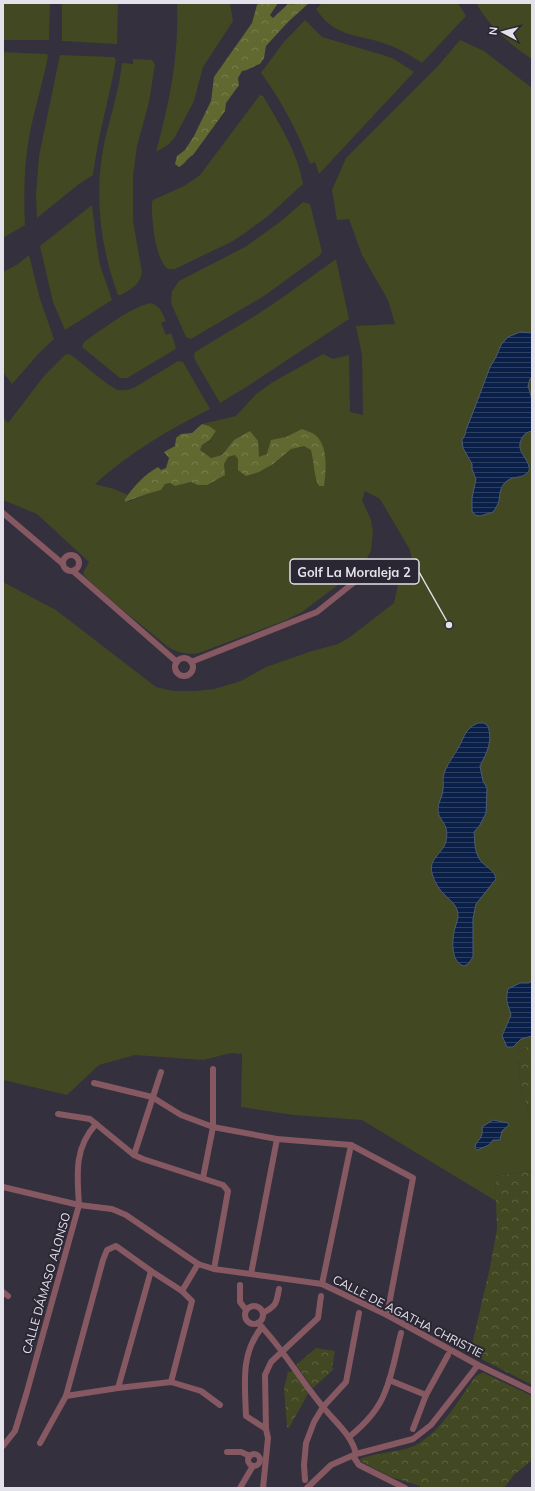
<svg xmlns="http://www.w3.org/2000/svg" width="535" height="1491" viewBox="0 0 535 1491" font-family="Mulish,sans-serif">
<style>
.grass{fill:#424822}
.forest{fill:url(#forest-crowns)}
.park{fill:url(#park-crowns)}
.water{fill:url(#water-rules);stroke:#4c5a78}
.lines{fill:none;stroke-linecap:round;stroke-linejoin:round}
.street{stroke:#865862;stroke-width:6}
.labels{text-anchor:middle;dominant-baseline:central;stroke-width:4;stroke-linejoin:round;paint-order:stroke}
.street-label{font-size:12px;fill:#e3e1e9;stroke:#2a2633}
.leader{fill:none;stroke:#e3e1e9;stroke-width:1.5}
.callout-dot{fill:#e3e1e9;stroke:#2a2633;stroke-width:1.5}
.callout{fill:#2a2633;stroke:#e3e1e9;stroke-width:1.5}
.callout-label{font-size:13px;text-anchor:middle;font-weight:bold;fill:#e3e1e9}
</style>
<defs>
<pattern id="forest-crowns" width="20" height="18" patternUnits="userSpaceOnUse"><rect width="20" height="18" fill="#616930"/><path d="M2 6a3 3 0 1 1 6 0M12 15a3 3 0 1 1 6 0" fill="none" stroke="#787e4e"/></pattern>
<pattern id="park-crowns" width="20" height="18" patternUnits="userSpaceOnUse"><rect width="20" height="18" fill="#424822"/><path d="M2 6a3 3 0 1 1 6 0M12 15a3 3 0 1 1 6 0" fill="none" stroke="#5d6242"/></pattern>
<pattern id="water-rules" width="6" height="5" patternUnits="userSpaceOnUse"><rect width="6" height="5" fill="#0b2048"/><path d="M0 2.5h6" fill="none" stroke="#2e4062"/></pattern>
</defs>
<rect width="100%" height="100%" fill="#34303d"/>
<g class="grass">
<polygon points="3,3 50,3 49,40 3,40"/>
<polygon points="62,3 118,3 117,44 62,41"/>
<path d="M177 3H230L233 21 203 67 194 101 175 137 168 145 156 152C170 101 179 55 177 3Z"/>
<path d="M322 3H458L466 16 422 63C411 56 399 48 386 44 358 34 335 38 316 9Z"/>
<path d="M476 3H532V59C510 45 489 26 476 3Z"/>
<path d="M305 20 322 37 383 55 394 59 414 72 319 174 315 162 310 164C297 131 282 101 261 73L283 43Z"/>
<path d="M460 40 484 51 532 88V1044L517 1053 522 1092 532 1120V1171L495 1176 496 1201 362 1120 293 1115 241 1107 242 1054 231 1053 203 1060 135 1055 99 1065 67 1095 3 1080V582L56 610 156 687 173 691H195L214 689 241 681 266 667 312 651 338 644 350 637 394 603 399 580 409 570 412 561 410 550 380 499 365 491 362 500 371 520 373 532 371 551 362 567 302 612 284 621 199 653C187 655 178 653 168 647L118 606 85 577 83 573 89 562 37 514 3 500V417L8 423 44 376 66 354 71 355C81 362 109 387 118 390 125 391 130 390 137 386L178 361 183 362 210 409C168 430 129 453 95 484L114 489 128 495 125 499 128 502 150 493 161 490 165 484 170 483 175 486 191 482 228 457 235 455 264 469 275 462 259 457 234 440 222 455 211 458 199 450 202 445 210 441 216 431 209 426 202 424 236 416 256 394 273 382 323 354 333 359 349 355 350 412 363 415 362 355 356 326 395 324 388 300 362 255 349 219 337 220 332 190 346 158 438 66Z"/>
<path d="M3 52 44 54H47L48 56C42 88 31 119 27 151 24 176 24 200 25 225L3 238Z"/>
<path d="M60 55 114 57 116 60C109 99 98 136 93 175L79 184 37 218 36 194 39 156Z"/>
<path d="M133 59 152 60 155 64 149 102 137 146 133 176V221L142 272C140 285 131 289 121 295H118C100 246 94 195 104 144 110 117 119 91 122 63L133 64Z"/>
<path d="M260 95 263 96C279 123 298 153 303 184L268 216 245 233 233 241 175 269H168C155 260 151 217 152 202L153 200 184 186 200 175Z"/>
<polygon points="303,202 310,204 322,252 319,256 264,296 191,339 186,337 171,303 172,291 179,281 245,247 280,222"/>
<polygon points="92,205 97,247 100,265 112,300 65,330 53,302 40,246"/>
<polygon points="29,255 40,299 54,339 41,351 12,384 3,372 3,272 18,264"/>
<polygon points="336,259 349,319 248,386 220,403 195,360 194,355 195,352 258,314 286,295"/>
<path d="M150 303C160 305 162 313 166 321L161 323 166 335 171 333 176 348 174 350 127 378H120L82 347 84 342C101 330 130 308 150 303Z"/>
</g>
<g class="forest">
<path d="M259 3H278L270 15 273 18 288 4C296 5 302 3 309 3L288 22 266 46 264 58 260 64C253 66 249 70 242 71L238 78 239 85 226 103 225 111 193 155C187 158 185 164 179 167L175 164 177 156 185 150 194 136 211 101 214 77 252 23 257 5Z"/>
<path d="M202 424 209 426 216 431 210 440 202 445 200 450 211 458 222 455 234 440 250 431 258 441 259 457 267 454 271 440 286 437 302 429C306 431 311 432 314 434 329 445 326 470 324 486H319C314 479 314 461 311 450L304 446 291 449 273 464 259 472 246 476 238 470V459L235 455 228 457 224 464 225 475 207 485H198L191 482 175 486 170 483 165 484 161 490 150 493 125 502V499C133 487 145 474 158 467L161 470 166 468 169 458 164 452 175 446 176 438 181 434 192 433Z"/>
</g>
<g class="park">
<polygon points="532,1044 532,1120 522,1092 517,1053"/>
<polygon points="532,1171 532,1385 470,1353 490,1267 497,1229 495,1176"/>
<polygon points="316,1348 335,1351 332,1368 334,1369 313,1388 296,1365"/>
<polygon points="293,1371 309,1392 289,1428 287,1427 284,1388 288,1372"/>
<path d="M484 1373 532 1396V1460L513 1476 504 1488H420V1486L391 1477 362 1462 360 1459C376 1452 398 1453 414 1446 441 1432 458 1401 475 1377L479 1374Z"/>
</g>
<g class="water">
<path d="M520 332 532 333V377L530 379 528 386 532 399V431C527 432 524 434 522 438 514 452 531 459 529 471 522 480 514 475 507 481 500 486 500 493 499 501 498 505 495 509 493 512L480 516 475 515 472 511V498L476 479 472 469V464L463 448 462 440 465 435 466 430 475 407 490 367 496 357 501 345 508 337Z"/>
<path d="M478 723H484L488 726C493 742 487 752 480 766L483 781 487 788 486 813 480 825 474 832C475 841 474 851 480 860 485 867 495 870 496 879L476 904 473 919V957L468 964 464 966C450 962 452 939 455 928 456 924 458 920 458 916 458 906 452 902 446 896 439 890 434 881 432 873 428 859 444 852 446 841 450 822 438 822 438 809 438 802 443 796 443 789 444 784 442 779 444 774 446 766 453 757 457 750 461 744 463 737 467 731L472 726Z"/>
<path d="M532 981V1036L521 1039 513 1047H507L502 1036 511 1015C508 1003 505 1003 508 989L520 983H529Z"/>
<path d="M493 1120 508 1123 509 1125 502 1131 500 1140H493L489 1145 477 1150 475 1148C476 1139 484 1140 482 1127Z"/>
</g>
<g class="lines">
<g class="street">
<polyline points="3,513 63,564"/>
<circle cx="71" cy="563" r="8"/>
<polyline points="73,571 177,662"/>
<circle cx="184" cy="667" r="9"/>
<polyline points="191,662 317,612 367,572"/>
<polyline points="94,1083 152,1097 181,1115 213,1127 277,1139 351,1145 413,1178 387,1315"/>
<polyline points="58,1114 90,1119 134,1155 143,1159 223,1185 228,1191 214,1269"/>
<polyline points="134,1155 161,1072"/>
<polyline points="203,1178 213,1127 213,1069"/>
<polyline points="3,1187 79,1205 112,1209 126,1215 198,1264 214,1269 322,1284 387,1315 478,1365 532,1391"/>
<polyline points="251,1274 277,1139"/>
<polyline points="322,1284 351,1145"/>
<polyline points="240,1285 240,1302 246,1310"/>
<polyline points="182,1291 198,1264"/>
<polyline points="3,1292 8,1296"/>
<circle cx="254" cy="1315" r="9"/>
<path d="M263 1313C277 1305 276 1304 279 1289"/>
<path d="M258 1323C282 1347 301 1381 323 1407 335 1422 352 1435 356 1454"/>
<path d="M262 1327C240 1354 245 1384 246 1416L266 1429"/>
<polyline points="389,1380 426,1395"/>
<polyline points="118,1388 151,1271"/>
<polyline points="66,1396 118,1388 171,1382 201,1391 220,1405"/>
<polyline points="413,1429 426,1395 448,1355"/>
<path d="M349 1437C364 1425 378 1411 385 1392 393 1373 396 1352 401 1333"/>
<polyline points="40,1443 66,1396 103,1260 107,1250 116,1246 151,1271 182,1291 192,1301 171,1382"/>
<path d="M3 1446 15 1431 26 1395 79 1205C77 1174 74 1148 96 1124"/>
<polyline points="227,1452 241,1452 250,1456"/>
<circle cx="254" cy="1460" r="6"/>
<polyline points="353,1456 359,1465 405,1488"/>
<polyline points="305,1480 304,1465 306,1443 314,1422 323,1407 346,1382 359,1313"/>
<polyline points="240,1488 253,1466"/>
<polyline points="263,1488 268,1438 266,1429 265,1375 271,1362 318,1318 321,1296"/>
<polyline points="307,1488 331,1465 356,1454 413,1439 431,1425 478,1365"/>
</g>
</g>
<g class="labels">
<g class="street-label">
<text transform="translate(46 1283) rotate(-74)">CALLE DÁMASO ALONSO</text>
<text transform="translate(408 1316) rotate(27)">CALLE DE AGATHA CHRISTIE</text>
</g>
</g>
<path class="leader" d="M449 625L419 572"/>
<circle class="callout-dot" cx="449" cy="625" r="4"/>
<rect class="callout" x="290" y="559" width="129" height="25" rx="4"/>
<g class="callout-label">
<text x="354" y="577">Golf La Moraleja 2</text>
</g>
<rect width="535" height="1491" fill="none" stroke="#e3e1e9" stroke-width="8"/>
<g transform="translate(503 32) rotate(277)" stroke="#2a2633" stroke-width="3" paint-order="stroke">
<path d="M0-3L7 15L0 10L-7 15Z" fill="#e3e1e9"/>
<text y="-6" font-size="11" font-weight="bold" text-anchor="middle" fill="#e3e1e9">N</text>
</g>
</svg>
